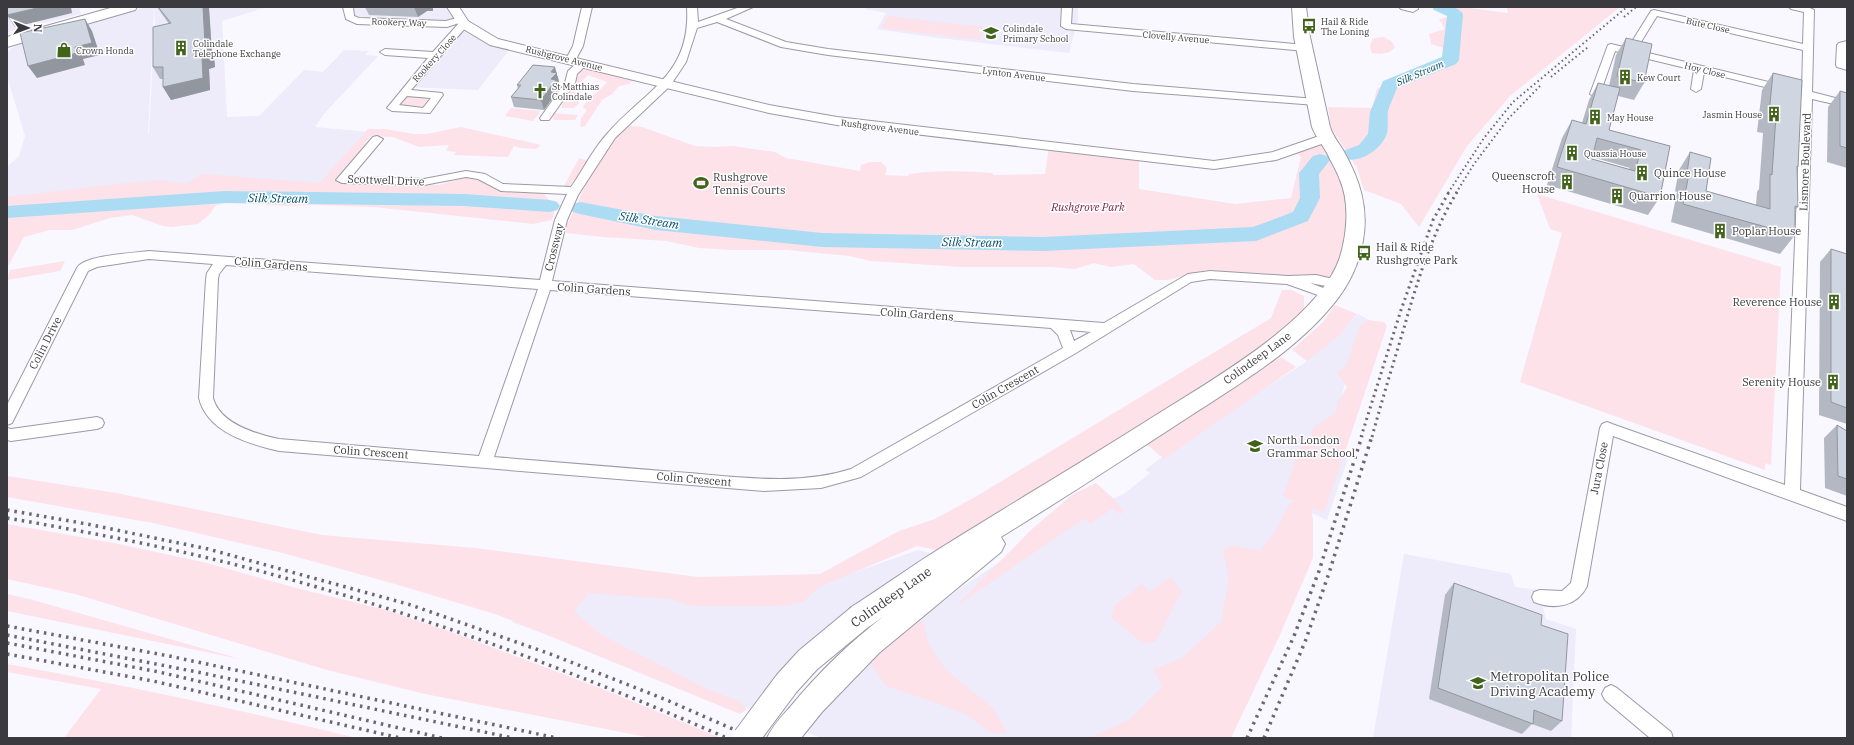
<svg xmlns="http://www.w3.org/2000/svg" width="1854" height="745" viewBox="0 0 1854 745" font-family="'IBM Plex Serif',serif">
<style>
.built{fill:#eeebfb;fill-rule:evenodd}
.green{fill:#fde2e9}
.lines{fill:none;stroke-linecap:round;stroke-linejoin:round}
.river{fill:#abdcf4;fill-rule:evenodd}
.minor-casing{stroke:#9c9aa5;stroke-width:2}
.tertiary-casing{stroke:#9c9aa5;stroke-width:2}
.primary-casing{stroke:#9c9aa5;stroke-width:2}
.minor{fill:#fff;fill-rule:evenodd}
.tertiary{fill:#fff;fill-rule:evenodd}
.primary{fill:#fff;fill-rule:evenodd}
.rail-far2{stroke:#69686d;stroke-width:2;stroke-dasharray:1.5 3;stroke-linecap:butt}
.rail-far1{stroke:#69686d;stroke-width:3;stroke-dasharray:2 4;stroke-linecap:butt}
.rail{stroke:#69686d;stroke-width:3.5;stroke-dasharray:2.5 5;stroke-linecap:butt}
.primary-bridge-casing{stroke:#9c9aa5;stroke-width:28;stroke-linecap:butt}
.primary-bridge{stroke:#fff;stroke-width:26}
.wall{fill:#b3b8c2;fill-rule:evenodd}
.shaded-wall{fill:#92969e}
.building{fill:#d0d6e1;stroke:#92969e;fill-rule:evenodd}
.labels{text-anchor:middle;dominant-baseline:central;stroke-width:3;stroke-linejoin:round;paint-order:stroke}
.far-poi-label{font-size:9px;fill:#3b3a3e;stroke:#fff;text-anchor:start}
.far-street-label{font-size:9px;fill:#3b3a3e;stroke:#fff}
.far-water-label{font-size:10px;font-style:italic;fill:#02506b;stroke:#fff}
.street-label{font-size:11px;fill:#3b3a3e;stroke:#fff}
.poi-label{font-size:11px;fill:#3b3a3e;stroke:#fff;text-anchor:start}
.park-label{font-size:11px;font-style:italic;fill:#791b41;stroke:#fff}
.water-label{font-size:12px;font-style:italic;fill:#02506b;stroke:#fff}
.near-street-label{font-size:13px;fill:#3b3a3e;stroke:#fff}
.near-poi-label{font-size:13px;fill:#3b3a3e;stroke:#fff;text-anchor:start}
</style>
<rect width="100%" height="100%" fill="#f9f7ff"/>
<g class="built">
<polygon points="7,7 79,7 81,14 7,32"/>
<path d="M146 7H267L222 21 227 117 259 116 304 70 323 72 344 50 369 51 365 55 378 56 323 115 315 127 369 132 321 186 7 202V167L19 156 25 136 7 76V53L12 48 38 36ZM154 8 155 21 149 133H148Z"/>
<polygon points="348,7 453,7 458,15 448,24 356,21"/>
<polygon points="867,7 1078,7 1078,19 1069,53 939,38 877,29 886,13 865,9"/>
<polygon points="464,24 512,46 478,90 408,87"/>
<polygon points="1358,314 1373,322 1350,365 1340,402 1339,451 1349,455 1327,520 1307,511 1152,738 822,738 805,732 838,694 870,661 909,627 961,588 1026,544 1125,493 1150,473 1145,470 1179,444 1303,364 1337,336"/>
<polygon points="918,550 938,555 753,710 512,622 543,589 795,593"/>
<polygon points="1404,554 1511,574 1515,587 1538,590 1546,619 1576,629 1571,738 1373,738"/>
</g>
<g class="green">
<polygon points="1431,7 1462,7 1508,13 1507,8 1512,7 1620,7 1510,96 1467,146 1419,227 1401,204 1364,190 1357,168 1331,127 1328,107 1372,108 1377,89 1448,56 1447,49 1431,44 1429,34 1445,29 1439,19 1449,17 1443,10"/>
<polygon points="888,16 937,22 931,34 881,28"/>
<polygon points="938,22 986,27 980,40 932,34"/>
<path d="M1384 37 1391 41 1395 47C1389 55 1381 54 1372 53 1369 47 1370 43 1374 38Z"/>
<path d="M589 69 634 79 629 84 619 86 612 94 602 100 585 126 580 127 581 118 587 110 583 107C589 96 600 92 607 82L588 75 576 87 579 103 574 108H562L561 100 577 79 580 70Z"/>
<polygon points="406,95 435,96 425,109 396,107"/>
<polygon points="511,108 541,111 533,121 505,116"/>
<polygon points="554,113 578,115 575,120 554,120 552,116"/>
<path d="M624 125 642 127 695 146 715 147 733 146 753 149 775 152 786 158 860 171 861 165 870 162H881L887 168 885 175 908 176 909 174C937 170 964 171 992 173L994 175 1045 174 1049 146 1139 157V189L1235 204 1291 198 1301 157 1293 150 1325 138 1348 174 1353 239 1332 274 1324 281 1207 270 1168 280H1155L1134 264 1111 267 1094 263 1075 269 1052 267H961L871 261 849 256 787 250H731L699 248 667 241 603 237 566 233V226C585 192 595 151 624 125Z"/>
<polygon points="461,127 541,145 536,149 520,148 514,146 508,157 454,155 456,152 446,151 449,145 419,147 393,137 371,136 338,182 392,182 439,185 463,178 474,178 494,189 542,191 555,208 552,220 533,224 374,207 312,205 285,206 228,202 215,206 210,214 198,224 172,227 163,226 132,215 110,218 72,230 50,230 24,237 7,268 7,197 108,185 160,180 185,184 203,174 320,183 368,129 386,129 413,134 427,134"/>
<polygon points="579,158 589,161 569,186 564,186"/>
<polygon points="1537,194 1781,267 1771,465 1765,463 1765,470 1520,382 1562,233 1550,229"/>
<polygon points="65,261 60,271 7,280 10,270"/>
<polygon points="1282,290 1291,290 1304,296 1304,314 1281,338 1204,383 1143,428 1074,471 1028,494 941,551 917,546 819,587 803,602 780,606 692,606 670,599 589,593 574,611 600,634 709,690 739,701 747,709 740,714 498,615 395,584 279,552 153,523 7,497 7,476 116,493 322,535 475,548 698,577 820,574 899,531 935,519 975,497 1271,318"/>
<polygon points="1335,305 1357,314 1338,336 1307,361 1292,350 1323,322"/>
<polygon points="1368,320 1384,322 1387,326 1345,452 1331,449 1311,435 1314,427 1336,412 1338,402 1347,387 1337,372 1346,366 1360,326"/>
<polygon points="1281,357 1296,367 1164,459 1146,444"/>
<polygon points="1303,440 1344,455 1324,512 1311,508 1313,521 1313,558 1279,637 1231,738 1089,738 1129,720 1162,687 1154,669 1182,658 1221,622 1229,578 1223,551 1231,545 1260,551 1278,527 1288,506 1294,501 1283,496"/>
<polygon points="1096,483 1114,499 1124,511 1120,514 1113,508 1090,524 1085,518 956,606 1031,530 1072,495"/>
<polygon points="7,524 114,543 207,563 300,589 386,610 457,634 605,690 721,738 652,738 425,694 327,670 75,594 7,579"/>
<polygon points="1170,577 1182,591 1156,641 1144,644 1111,617 1115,605 1142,584 1150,592"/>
<polygon points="7,594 33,600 240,659 7,611"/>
<polygon points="913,621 923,622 928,643 945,669 994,709 1007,734 990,732 965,714 928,700 886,686 869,661"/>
<path d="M7 664C124 685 241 710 357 738H64L101 689 7 672Z"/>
</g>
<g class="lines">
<g class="river">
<path d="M1432 7C1443 7 1456 4 1463 14L1459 60 1456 64 1397 88C1394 96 1390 104 1388 111 1387 119 1389 129 1386 136 1379 151 1360 163 1343 159L1340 155 1343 151 1359 145 1368 134 1370 112 1383 81 1442 57 1447 16 1434 10Z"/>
<polygon points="1320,154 1327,156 1330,160 1319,174 1320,198 1308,221 1256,241 1043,251 822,247 656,230 580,214 573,212 570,208 573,204 580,202 656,216 822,233 1043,237 1253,227 1293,212 1300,198 1299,173 1313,156"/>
<polygon points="225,191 464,194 550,200 557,202 560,206 557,210 550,212 464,206 225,203 7,218 7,206"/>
</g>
<g class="minor-casing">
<g id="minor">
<path d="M343 7H353L354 16 359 18 446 21 460 17 463 18 464 21 469 24 467 26 411 90 442 93 443 95 430 113 392 111 387 108 428 58 385 55 380 52 385 49 433 52 459 23 447 27 357 24 346 19ZM407 96 431 98 423 108 399 105Z"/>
<polygon points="582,7 592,7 583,46 575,61 571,62 566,59 573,46"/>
<path d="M687 7H697L698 22 740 7H753L726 19 786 42 828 49 1133 84 1316 99 1321 102 1316 105 1133 91 828 55 781 47 717 22 697 28 686 62 670 86 615 138 578 195 567 220 552 281 1104 323 1188 274 1210 271 1288 276 1316 275 1342 281 1343 284 1342 287 1337 288 1310 283 1334 292 1336 295 1334 298 1329 299 1287 284 1210 279 1191 282 1076 353 861 477 821 488 764 491 279 451C249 444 207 432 199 398L206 279 207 273 213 264 149 259 97 267 88 271 12 423 7 425V405L77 268C84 255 134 253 149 251L540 280 555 220 567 194 501 191 478 179 466 177 424 185 342 183 336 180 373 137 377 136 383 139 351 177 424 179 466 171 485 174 503 184 571 187C583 170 593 149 607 134 645 90 691 76 687 7ZM226 265 538 289 479 456 279 439C256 434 220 424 213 398L218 279 219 274ZM550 290 1051 328 1058 335 1063 348 851 469C795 487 733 476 676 472 615 467 555 462 494 457ZM1070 330 1091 332 1074 341Z"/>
<polygon points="1062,7 1072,7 1071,24 1305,45 1310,48 1305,51 1066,29 1061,26"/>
<polygon points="1399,7 1418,7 1418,9 1413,12 1401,9"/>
<path d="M1789 7H1808L1814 10 1812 92 1847 101V107L1812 99 1800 490 1847 507V521L1613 436 1587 586C1577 607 1554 610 1534 602L1532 597 1534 592 1540 590 1562 591 1571 583 1600 428 1602 424 1607 422 1612 424 1785 485 1801 96 1704 72 1701 89 1696 92 1691 89 1694 70 1615 51 1600 94 1595 97 1590 94 1608 45 1611 44 1628 48 1651 11 1654 10 1803 44 1804 12 1791 9ZM1657 16 1803 50 1802 90 1636 50Z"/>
<polygon points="1847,41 1847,70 1837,67 1836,65 1837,45 1839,43"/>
<polygon points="583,60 588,63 577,74 575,83 549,120 541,120 540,118 565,83 568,71 579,61"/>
<polygon points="97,417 102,419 104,423 102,427 97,429 11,441 7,440 7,428 11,429"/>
<polygon points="1611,685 1617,688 1671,732 1673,738 1650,738 1605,700 1602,694 1605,688"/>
</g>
</g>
<g class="tertiary-casing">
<polygon id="tertiary" points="447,7 459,7 468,21 498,39 769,105 837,117 1214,161 1273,152 1325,134 1330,135 1332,138 1330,141 1276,160 1214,169 837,125 769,113 490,45 460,27"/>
</g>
<g class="primary-casing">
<g id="primary">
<polygon points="114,7 137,7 135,10 7,47 7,37"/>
<path d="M1292 7H1306L1310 37 1330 127C1333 136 1338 142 1343 150 1359 178 1369 207 1363 240 1360 262 1349 285 1335 302 1297 350 1238 385 1187 418 1126 458 1064 498 1001 537L1005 544 1001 552 879 653 822 712 801 738H767C773 725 782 716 791 706 818 673 850 642 884 616L870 626 860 629 850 626 847 617 850 608C883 587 914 564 947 544 1013 503 1080 463 1145 422 1201 386 1319 322 1340 257 1347 234 1350 203 1340 180 1337 171 1331 162 1327 153 1322 144 1316 137 1312 127L1294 37Z"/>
</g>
</g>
<use href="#minor" class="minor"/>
<use href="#tertiary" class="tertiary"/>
<use href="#primary" class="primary"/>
<g class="rail-far2">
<polyline points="1624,17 1636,7"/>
<polyline points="1551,77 1588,47"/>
<polyline points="1448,193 1484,138 1513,102 1627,7"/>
<polyline points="1456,193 1474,164 1508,119 1540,86"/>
</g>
<g class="rail-far1">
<polyline points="1361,437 1401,310 1433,220 1449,192"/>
<path d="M1372 437C1382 400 1393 364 1404 328 1417 282 1432 233 1457 192"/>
</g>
<g class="rail">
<polyline points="7,510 87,524 208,549 411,605 553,655 669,701 753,738"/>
<path d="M7 518C100 534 194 552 285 578 437 620 583 675 727 738"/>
<polyline points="7,626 169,656 557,738"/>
<polyline points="7,635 197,672 513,738"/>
<polyline points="7,643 159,672 442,738"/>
<polyline points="7,654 153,681 400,738"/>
<polyline points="1247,738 1294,636 1319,571 1362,436"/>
<polyline points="1264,738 1305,642 1329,573 1372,436"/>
</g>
<g class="primary-bridge-casing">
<polyline id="primary-bridge" points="746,738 787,683 808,660 860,617"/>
</g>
<use href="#primary-bridge" class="primary-bridge"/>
</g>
<g class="wall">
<polygon points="157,7 213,7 209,8 212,53 214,56 215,67 209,69 210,90 171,100 163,87 163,79 160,79 153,67 169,24"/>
<polygon points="363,7 433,7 433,11 427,11 418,17 369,15 365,7"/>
<path d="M1626 38 1644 83 1634 100 1618 96 1609 130 1670 146 1660 197 1648 215 1547 185 1562 138 1572 120 1582 123 1589 100 1598 83 1609 86 1616 55ZM1592 157 1630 168 1629 169 1592 159Z"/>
<polygon points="1773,73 1798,167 1797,169 1798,207 1795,210 1795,235 1780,254 1671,222 1677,192 1675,191 1679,170 1690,152 1706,191 1756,205 1757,192 1759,189 1763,133 1757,132 1762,90"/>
<polygon points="558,76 559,82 557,84 559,89 544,110 514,107 511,97 518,89 517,85"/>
<polygon points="1840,91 1847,93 1847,168 1827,162 1828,107"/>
<polygon points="1831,249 1847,254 1847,424 1819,415 1820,262"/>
<polygon points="1837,425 1847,431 1847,496 1825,488 1824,438"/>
<polygon points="1454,583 1541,625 1562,721 1551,731 1532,724 1522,734 1429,699 1445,595"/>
</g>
<g class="shaded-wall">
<polygon points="41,7 71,7 72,13 15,27 7,15"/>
<polygon points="203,7 213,7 209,8 212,53 214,56 215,67 209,69 210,90 171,100 163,87 202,57"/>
<polygon points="414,7 433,7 433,11 427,11 418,17"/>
<polygon points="85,19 92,31 100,55 83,59 85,65 37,78 28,66 75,47"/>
<polygon points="555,67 559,82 557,84 559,89 544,110 541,100 551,79 551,72"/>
</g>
<g class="building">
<polygon points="7,7 41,7 7,15"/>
<polygon points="158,7 203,7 205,45 207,44 208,55 202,57 203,78 163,87 163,67 153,67 153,27 171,23"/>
<polygon points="85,19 92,43 75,47 77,53 28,66 20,33"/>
<polygon points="1626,38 1652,44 1644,83 1617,76"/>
<polygon points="533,65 555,67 551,72 557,73 551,79 556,80 541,100 511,97 521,85 517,85"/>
<polygon points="1773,73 1802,80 1798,167 1797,166 1798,207 1795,206 1795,235 1683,204 1689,174 1687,173 1690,152 1711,158 1706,191 1770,209 1770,174 1772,175 1776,116 1769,114"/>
<path d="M1598 83 1620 88 1609 130 1670 146 1660 197 1557 167 1572 120 1586 124ZM1597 138 1641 150 1635 171 1592 159Z"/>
<polygon points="1840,91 1847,93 1847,148 1840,146"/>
<polygon points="1831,249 1847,254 1847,408 1831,402"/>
<polygon points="1837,425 1847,431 1847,479 1838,476"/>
<polygon points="1454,583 1542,615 1541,625 1568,634 1562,721 1534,710 1533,724 1438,688"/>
</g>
<defs>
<g id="bus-bare" transform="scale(1.2)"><path d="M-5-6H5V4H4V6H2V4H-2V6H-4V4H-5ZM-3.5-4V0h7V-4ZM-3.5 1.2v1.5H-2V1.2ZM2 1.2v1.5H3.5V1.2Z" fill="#41631a" stroke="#fff" stroke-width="2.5" paint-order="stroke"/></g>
<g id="school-bare" transform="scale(1.2)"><path d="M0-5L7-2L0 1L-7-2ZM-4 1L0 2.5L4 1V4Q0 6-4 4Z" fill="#41631a" stroke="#fff" stroke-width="2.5" paint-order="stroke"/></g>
<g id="building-bare" transform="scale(1.2)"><path d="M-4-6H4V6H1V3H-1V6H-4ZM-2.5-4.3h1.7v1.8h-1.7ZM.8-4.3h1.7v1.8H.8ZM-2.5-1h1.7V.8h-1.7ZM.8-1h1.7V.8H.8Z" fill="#41631a" stroke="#fff" stroke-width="2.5" paint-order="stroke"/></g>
<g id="shop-bare" transform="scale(1.2)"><path d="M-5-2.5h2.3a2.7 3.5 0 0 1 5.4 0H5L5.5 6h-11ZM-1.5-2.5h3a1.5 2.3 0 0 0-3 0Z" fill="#41631a" stroke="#fff" stroke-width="2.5" paint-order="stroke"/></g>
<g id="church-bare" transform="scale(1.2)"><path d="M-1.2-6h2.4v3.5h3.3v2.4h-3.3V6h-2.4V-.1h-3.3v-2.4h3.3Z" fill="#41631a" stroke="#fff" stroke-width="2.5" paint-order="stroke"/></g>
<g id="stadium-bare" transform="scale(1.2)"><path d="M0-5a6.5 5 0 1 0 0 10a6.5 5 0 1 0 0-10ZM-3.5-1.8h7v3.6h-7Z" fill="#41631a" stroke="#fff" stroke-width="2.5" paint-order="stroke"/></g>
<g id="university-bare" transform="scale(1.2)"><path d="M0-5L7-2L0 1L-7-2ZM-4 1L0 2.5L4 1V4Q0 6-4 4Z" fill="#41631a" stroke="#fff" stroke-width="2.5" paint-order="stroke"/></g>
</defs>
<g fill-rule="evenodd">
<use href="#bus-bare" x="1309" y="26"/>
<use href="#school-bare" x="991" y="33"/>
<use href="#building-bare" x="181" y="48"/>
<use href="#shop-bare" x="64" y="50"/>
<use href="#building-bare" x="1625" y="77"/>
<use href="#church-bare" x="540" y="91"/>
<use href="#building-bare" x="1774" y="114"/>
<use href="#building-bare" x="1595" y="117"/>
<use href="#building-bare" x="1572" y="153"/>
<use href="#building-bare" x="1642" y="173"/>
<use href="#building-bare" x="1567" y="182"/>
<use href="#stadium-bare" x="701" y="183"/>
<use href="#building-bare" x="1617" y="196"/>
<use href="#building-bare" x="1720" y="231"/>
<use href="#bus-bare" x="1364" y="253"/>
<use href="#building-bare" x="1834" y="302"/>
<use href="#building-bare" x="1833" y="382"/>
<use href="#school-bare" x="1255" y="446"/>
<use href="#university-bare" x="1478" y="683"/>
</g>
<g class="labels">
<g class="far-poi-label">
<text x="1321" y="21">Hail &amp; Ride<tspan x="1321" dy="10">The Loning</tspan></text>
<text x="1003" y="28">Colindale<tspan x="1003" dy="10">Primary School</tspan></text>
<text x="193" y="43">Colindale<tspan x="193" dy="10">Telephone Exchange</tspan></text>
<text x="76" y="50">Crown Honda</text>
<text x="1637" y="77">Kew Court</text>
<text x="552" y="86">St Matthias<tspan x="552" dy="10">Colindale</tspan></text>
<text x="1762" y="114" text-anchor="end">Jasmin House</text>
<text x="1607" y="117">May House</text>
<text x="1584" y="153">Quassia House</text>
</g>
<g class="far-street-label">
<text transform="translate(399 22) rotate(2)">Rookery Way</text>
<text transform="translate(1708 25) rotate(13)">Bute Close</text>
<text transform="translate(1176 37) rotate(5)">Clovelly Avenue</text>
<text transform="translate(434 58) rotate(-48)">Rookery Close</text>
<text transform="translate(564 58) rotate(14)">Rushgrove Avenue</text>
<text transform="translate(1705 70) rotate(14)">Hoy Close</text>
<text transform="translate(1014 74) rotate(7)">Lynton Avenue</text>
<text transform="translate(880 127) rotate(7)">Rushgrove Avenue</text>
</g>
<g class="far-water-label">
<text transform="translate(1420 73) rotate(-23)">Silk Stream</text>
</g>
<g class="street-label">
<text transform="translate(1805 162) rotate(-88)">Lismore Boulevard</text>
<text transform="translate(386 180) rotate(2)">Scottwell Drive</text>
<text transform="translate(554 247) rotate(-76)">Crossway</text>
<text transform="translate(271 264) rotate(5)">Colin Gardens</text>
<text transform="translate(594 289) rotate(4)">Colin Gardens</text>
<text transform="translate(917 314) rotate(4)">Colin Gardens</text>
<text transform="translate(45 343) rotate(-63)">Colin Drive</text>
<text transform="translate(1257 358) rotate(-36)">Colindeep Lane</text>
<text transform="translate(1005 387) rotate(-30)">Colin Crescent</text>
<text transform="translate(371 452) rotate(4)">Colin Crescent</text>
<text transform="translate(1599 468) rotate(-79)">Jura Close</text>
<text transform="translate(694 479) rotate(5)">Colin Crescent</text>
</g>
<g class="poi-label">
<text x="1654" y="173">Quince House</text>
<text x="1555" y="176" text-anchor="end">Queenscroft<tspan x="1555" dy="13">House</tspan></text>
<text x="713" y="177">Rushgrove<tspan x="713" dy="13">Tennis Courts</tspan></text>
<text x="1629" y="196">Quarrion House</text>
<text x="1732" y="231">Poplar House</text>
<text x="1376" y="247">Hail &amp; Ride<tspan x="1376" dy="13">Rushgrove Park</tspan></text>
<text x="1822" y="302" text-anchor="end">Reverence House</text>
<text x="1821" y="382" text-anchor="end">Serenity House</text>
<text x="1267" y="440">North London<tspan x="1267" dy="13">Grammar School</tspan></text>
</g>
<g class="park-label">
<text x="1088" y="207">Rushgrove Park</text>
</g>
<g class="water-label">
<text transform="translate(278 198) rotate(1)">Silk Stream</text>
<text transform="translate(649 220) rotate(9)">Silk Stream</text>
<text transform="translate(972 242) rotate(1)">Silk Stream</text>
</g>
<g class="near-street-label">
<text transform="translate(891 597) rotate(-35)">Colindeep Lane</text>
</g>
<g class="near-poi-label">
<text x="1490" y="676">Metropolitan Police<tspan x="1490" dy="15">Driving Academy</tspan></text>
</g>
</g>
<rect width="1854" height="745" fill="none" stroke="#3b3a3e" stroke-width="16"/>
<g transform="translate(28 28) rotate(91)" stroke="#ffffff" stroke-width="3" paint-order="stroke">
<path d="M0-3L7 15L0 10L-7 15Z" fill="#3b3a3e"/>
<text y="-6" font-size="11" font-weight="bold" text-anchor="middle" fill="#3b3a3e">N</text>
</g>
</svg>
